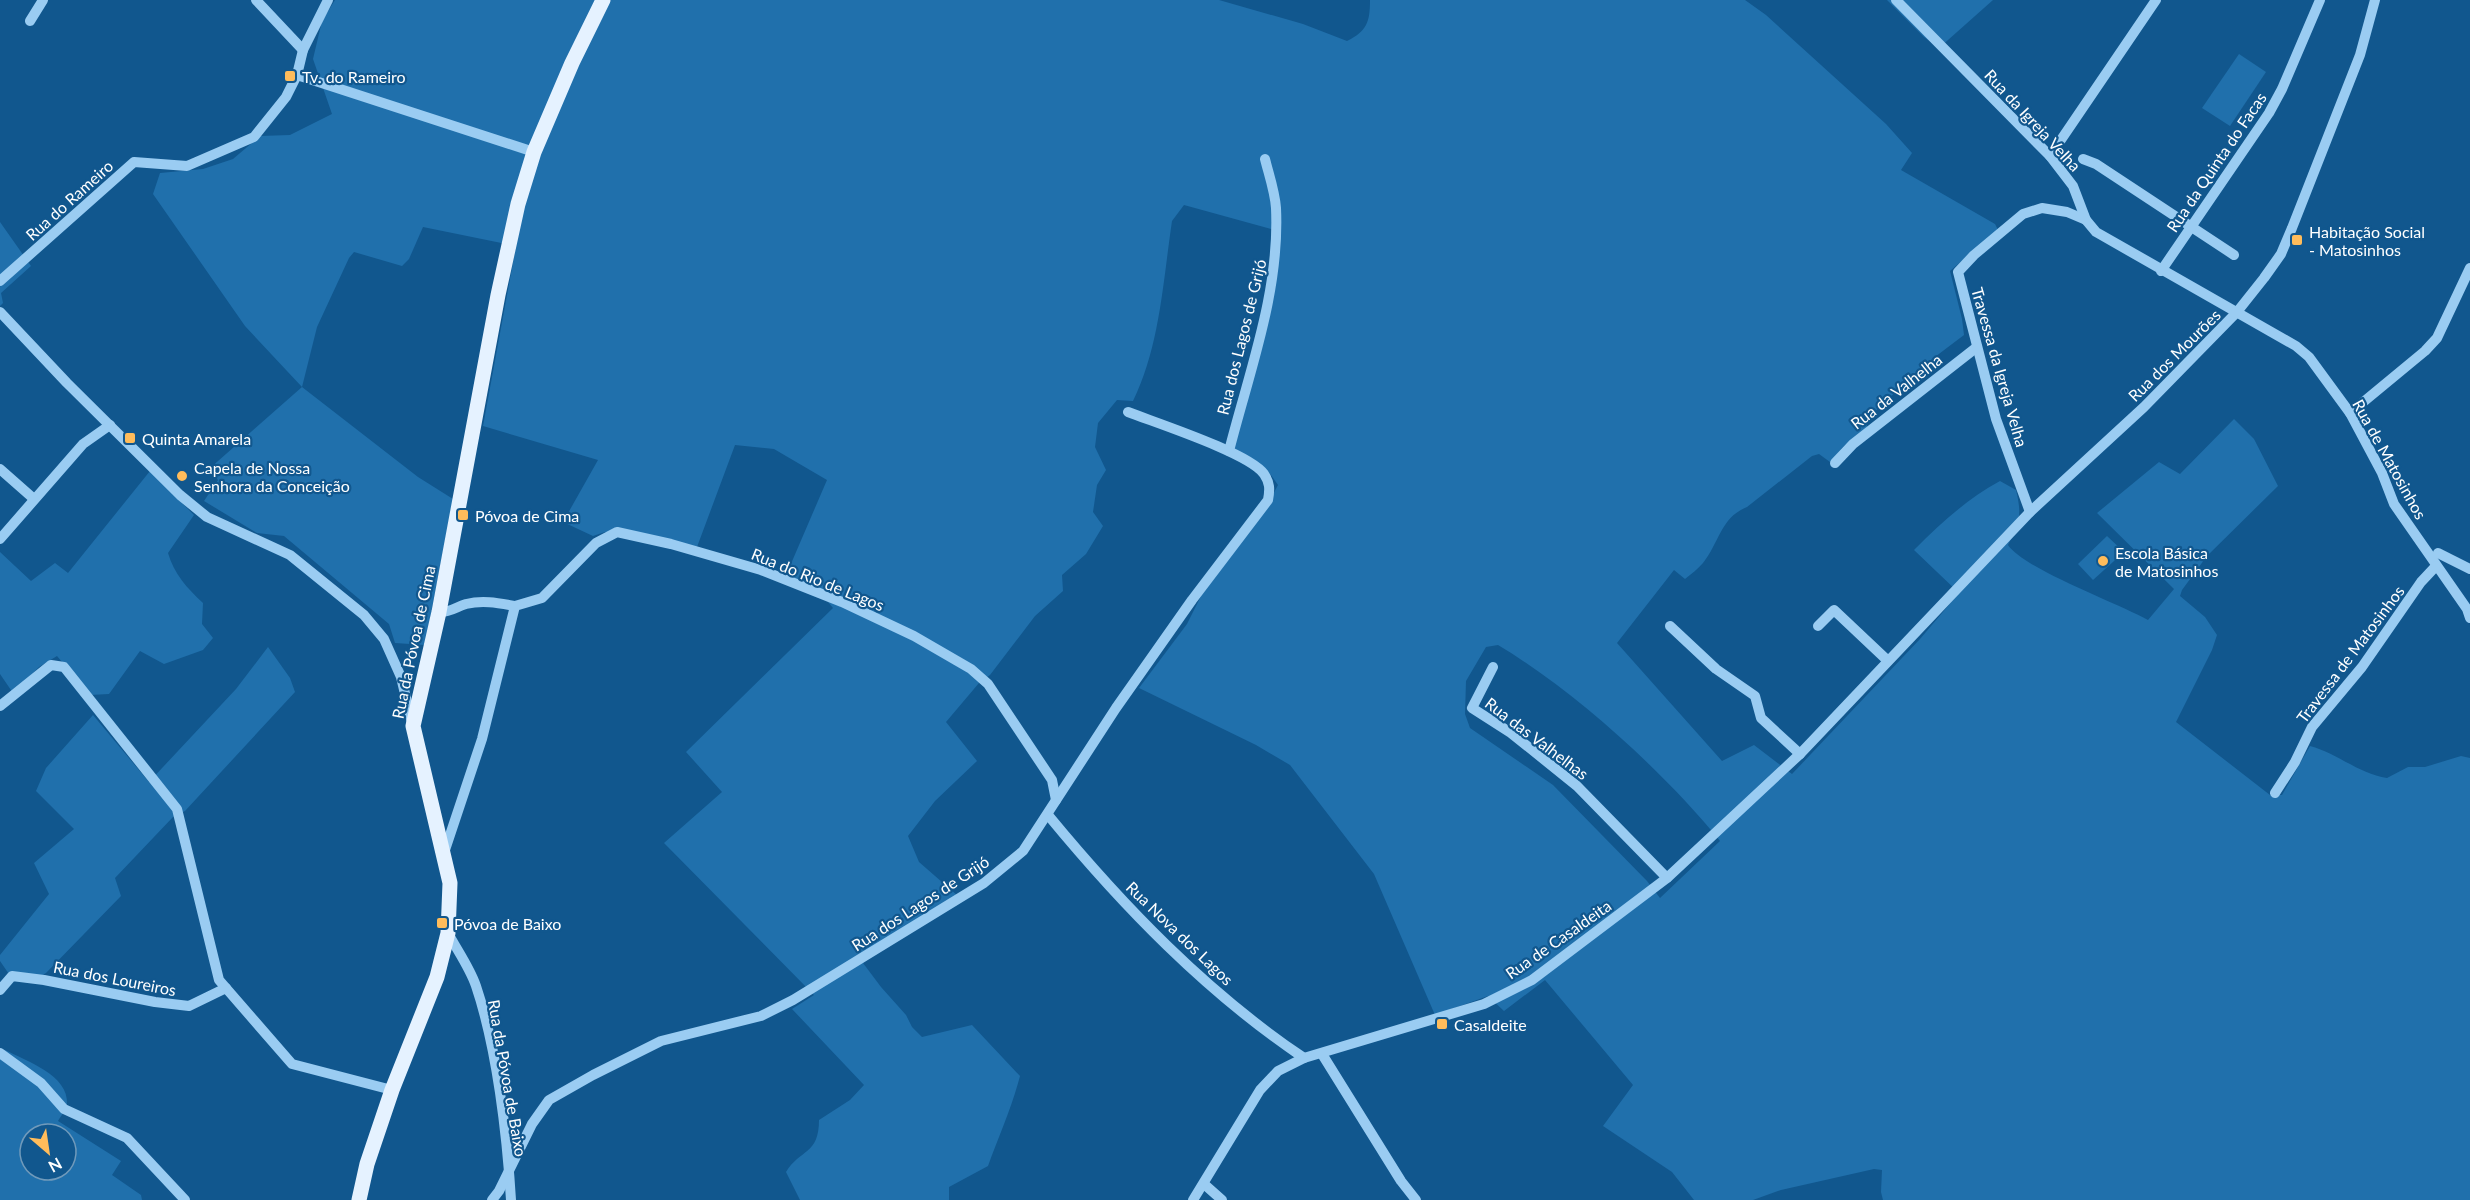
<svg xmlns="http://www.w3.org/2000/svg" width="2470" height="1200" viewBox="0 0 2470 1200" font-family="Lato,sans-serif">
<style>
.green{fill:#2070ac;fill-rule:evenodd}
.lines{fill:none;stroke-linecap:round;stroke-linejoin:round}
.minor{stroke:#9accf2;stroke-width:10}
.major{stroke:#e5f2ff;stroke-width:15}
.poi-dot{fill:#ffbc5b;stroke:#11578e;stroke-width:2}
.labels{text-anchor:middle;dominant-baseline:central;stroke-width:4.5;stroke-linejoin:round;paint-order:stroke}
.poi-label{font-size:16px;fill:#fff;stroke:#11578e;text-anchor:start}
.street-label{font-size:16px;fill:#fff;stroke:#11578e}
</style>
<rect width="100%" height="100%" fill="#11578e"/>
<g class="green">
<path d="M335 0H1219L1303 24 1347 41C1367 31 1370 22 1370 0H1745L1766 15 1886 124 1912 153 1901 170 1995 224 1998 230 1950 271 1962 319 1964 335 1923 366 1866 420 1867 427 1843 447 1830 462 1819 454 1812 456 1747 507C1721 517 1719 543 1703 563 1698 569 1691 574 1685 579L1674 570 1617 643 1722 761 1754 745 1792 774 1920 639 1959 593 1914 550C1941 523 1967 499 2000 481L2016 490C2022 515 2020 522 2008 545 2024 569 2118 603 2148 620L2174 589 2097 513 2159 462 2180 474 2234 419 2254 439 2278 486 2207 556 2182 590 2180 596 2205 617 2217 635 2212 650 2176 722 2270 795H2282L2310 746C2337 753 2359 774 2387 778L2408 767H2425L2461 756 2470 758V1200H1883L1881 1192 1882 1170 1874 1169 1781 1190 1753 1200H1694L1672 1172 1603 1126 1633 1085 1545 980 1504 1011 1488 996 1435 1015 1374 874 1290 765 1256 745 1139 688 1187 624 1201 596 1263 513 1278 485 1271 475 1234 448 1265 332 1278 231 1184 205 1172 221C1163 281 1160 346 1133 401L1117 400 1098 423 1095 447 1106 470 1097 485 1093 512 1103 526 1086 554 1062 575 1063 591 1035 616 990 675 979 683 946 722 977 761 935 801 908 836 919 862 958 896 863 963 881 987 906 1015 912 1027 922 1037 972 1025 1020 1076C1012 1107 999 1136 988 1166L949 1187V1200H800L786 1172C800 1149 819 1155 819 1120L850 1100 864 1085 792 1009 814 995 664 843 722 792 686 752 833 608 824 597 787 573 827 480 774 449 735 445 697 547 605 532 593 536 563 522 598 460 483 426 516 246 423 227 409 259 402 266 354 252 349 258 317 327 302 387 418 477 453 499 425 645 395 643 389 624 284 536 257 533 204 501 218 480 209 469 302 387 245 326 153 194 160 173 203 169 233 159 260 136 290 135 332 114 313 59 322 21ZM1498 645C1575 691 1664 772 1720 841L1660 898 1647 881 1553 785 1470 728 1465 714 1466 681 1486 647Z"/>
<polygon points="1887,0 1993,0 1939,48 1924,37"/>
<polygon points="2239,54 2266,72 2230,126 2202,108"/>
<polygon points="0,222 31,266 1,293 3,303 0,306"/>
<path d="M150 471 194 515 168 553C174 574 187 588 203 603L202 624 213 638 203 650 164 664 140 651 109 694 90 695 57 656 39 667 13 693 0 674V552L31 581 55 563 68 573Z"/>
<polygon points="2107,536 2124,552 2093,580 2078,564"/>
<polygon points="268,647 290,678 295,692 185,811 173,817 115,878 121,896 46,973 30,983 13,980 0,961 0,955 49,894 34,863 74,829 36,791 46,768 93,715 149,782 236,689"/>
<path d="M0 1050H5C26 1061 69 1075 67 1104 66 1110 61 1116 58 1121L121 1161 112 1175 141 1195 142 1200H0ZM30 1134H66V1170H30Z"/>
</g>
<g class="lines">
<g class="minor">
<polyline points="256,0 303,50"/>
<polyline points="1896,0 2050,156 2073,186 2086,220 2096,232 2296,346 2309,357 2350,413 2382,473 2394,504 2467,609 2470,618"/>
<polyline points="30,21 43,0"/>
<polyline points="297,75 534,152"/>
<polyline points="2050,156 2156,0"/>
<polyline points="2083,159 2096,164 2234,255"/>
<polyline points="2161,271 2269,113 2282,89 2320,0"/>
<polyline points="0,281 134,162 187,166 254,137 286,97 297,75 303,50 328,0"/>
<polyline points="0,312 67,383 180,495 207,517 290,555 364,615 384,639 401,677 412,723"/>
<polyline points="2350,413 2425,351 2437,338 2470,268"/>
<path d="M1229 451C1249 372 1280 292 1276 208 1275 192 1269 175 1265 159"/>
<polyline points="1835,463 1853,444 1977,347"/>
<polyline points="0,469 34,499"/>
<polyline points="2030,512 1996,419 1958,272 1974,255 2023,214 2042,208 2067,212 2086,220"/>
<polyline points="0,539 83,444 110,425"/>
<polyline points="2438,553 2470,569"/>
<path d="M439 612C449 613 456 607 466 604 483 600 498 603 515 606"/>
<polyline points="1670,626 1716,669 1755,696 1761,718 1800,754"/>
<polyline points="1818,626 1834,610 1887,660"/>
<polyline points="1493,667 1472,708 1511,733 1577,786 1667,878"/>
<polyline points="0,706 51,665 64,667 177,809 219,980 292,1064 392,1090"/>
<polyline points="2275,793 2295,762 2312,727 2362,667 2421,582 2436,566"/>
<path d="M1048 815C1123 906 1206 992 1304 1058"/>
<polyline points="444,853 482,739 515,606 542,598 596,543 617,532 671,544 761,570 842,602 914,636 971,669 988,684 1052,780 1056,800"/>
<path d="M448 933C457 950 470 968 476 986 497 1048 507 1135 511 1200"/>
<polyline points="0,990 12,976 44,980 155,1002 189,1006 226,988"/>
<polyline points="0,1053 41,1083 64,1109 127,1138 185,1200"/>
<polyline points="1322,1054 1401,1181 1416,1200"/>
<polyline points="1204,1184 1222,1200"/>
<path d="M492 1200 499 1191 532 1124 549 1100 593 1075 661 1041 761 1016 793 1000 984 883 1023 851 1116 708 1192 600 1268 500C1270 489 1270 483 1264 474 1249 453 1156 423 1128 412"/>
<polyline points="1193,1200 1260,1090 1278,1071 1304,1058 1484,1004 1532,980 1667,878 1800,754 2030,512 2144,407 2237,312 2264,278 2281,254 2292,228 2360,55 2375,0"/>
</g>
<polyline class="major" points="359,1200 367,1164 392,1090 437,977 448,933 450,883 413,726 439,612 498,295 518,204 534,152 572,63 603,0"/>
</g>
<g class="poi-dot">
<rect x="284" y="70" width="12" height="12" rx="3"/>
<rect x="2291" y="234" width="12" height="12" rx="3"/>
<rect x="124" y="432" width="12" height="12" rx="3"/>
<circle cx="182" cy="476" r="6"/>
<rect x="457" y="509" width="12" height="12" rx="3"/>
<circle cx="2103" cy="561" r="6"/>
<rect x="436" y="917" width="12" height="12" rx="3"/>
<rect x="1436" y="1018" width="12" height="12" rx="3"/>
</g>
<g class="labels">
<g class="poi-label">
<text x="302" y="76">Tv. do Rameiro</text>
<text x="2309" y="231">Habitação Social<tspan x="2309" dy="18">- Matosinhos</tspan></text>
<text x="142" y="438">Quinta Amarela</text>
<text x="194" y="467">Capela de Nossa<tspan x="194" dy="18">Senhora da Conceição</tspan></text>
<text x="475" y="515">Póvoa de Cima</text>
<text x="2115" y="552">Escola Básica<tspan x="2115" dy="18">de Matosinhos</tspan></text>
<text x="454" y="923">Póvoa de Baixo</text>
<text x="1454" y="1024">Casaldeite</text>
</g>
<g class="street-label">
<text transform="translate(2033 120) rotate(47)">Rua da Igreja Velha</text>
<text transform="translate(2216 162) rotate(-56)">Rua da Quinta do Facas</text>
<text transform="translate(69 200) rotate(-42)">Rua do Rameiro</text>
<text transform="translate(1241 337) rotate(-76)">Rua dos Lagos de Grijó</text>
<text transform="translate(2174 355) rotate(-45)">Rua dos Mourões</text>
<text transform="translate(2000 367) rotate(74)">Travessa da Igreja Velha</text>
<text transform="translate(1896 391) rotate(-38)">Rua da Valhelha</text>
<text transform="translate(2390 459) rotate(61)">Rua de Matosinhos</text>
<text transform="translate(818 579) rotate(22)">Rua do Rio de Lagos</text>
<text transform="translate(413 642) rotate(-78)">Rua da Póvoa de Cima</text>
<text transform="translate(2350 654) rotate(-53)">Travessa de Matosinhos</text>
<text transform="translate(1537 738) rotate(37)">Rua das Valhelhas</text>
<text transform="translate(920 903) rotate(-33)">Rua dos Lagos de Grijó</text>
<text transform="translate(1180 933) rotate(44)">Rua Nova dos Lagos</text>
<text transform="translate(1558 939) rotate(-35)">Rua de Casaldeita</text>
<text transform="translate(115 978) rotate(11)">Rua dos Loureiros</text>
<text transform="translate(508 1078) rotate(80)">Rua da Póvoa de Baixo</text>
</g>
</g>
<g transform="translate(48 1152) rotate(151)"><circle r="28" fill="#11578e" stroke="#709abb" stroke-width="1.5"/>
<path d="M0-4.5L10 22L0 15L-10 22Z" fill="#ffbc5b"/>
<text y="-9" font-size="16" font-weight="bold" text-anchor="middle" fill="#ffffff">N</text>
</g>
</svg>
